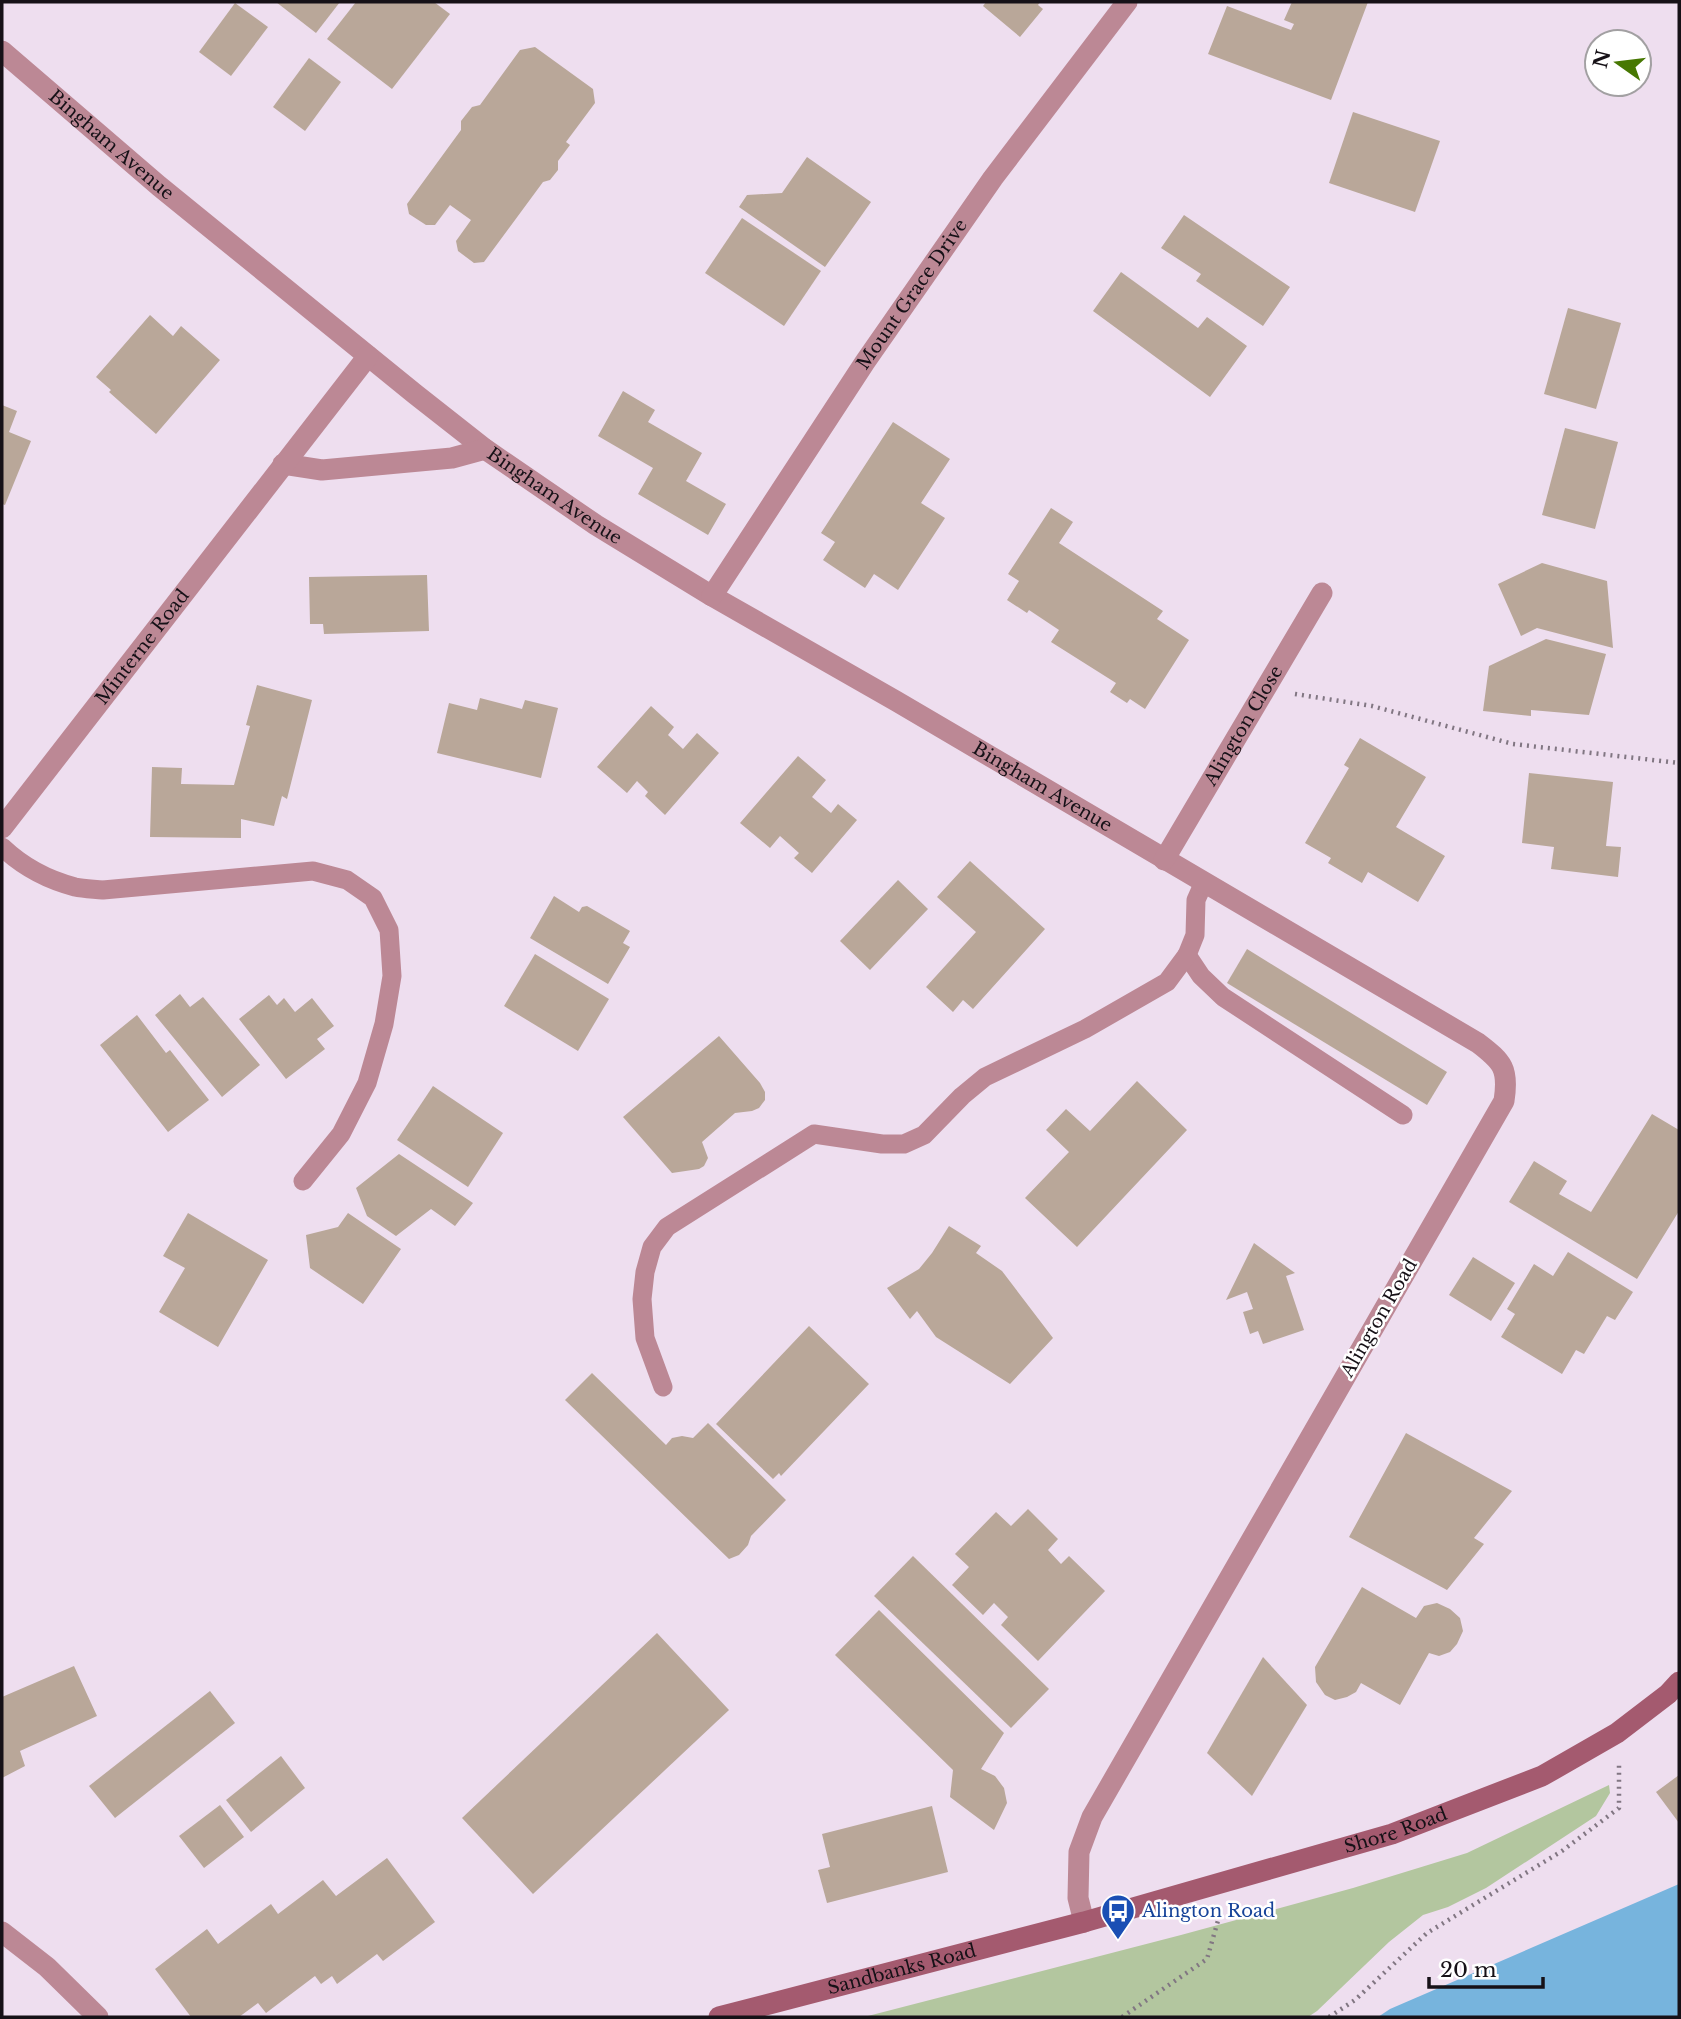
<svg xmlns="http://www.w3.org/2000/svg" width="1681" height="2019" viewBox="0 0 1681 2019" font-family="'Libre Baskerville',serif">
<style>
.green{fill:#b3c69f}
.water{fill:#77b4dd}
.building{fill:#b9a799}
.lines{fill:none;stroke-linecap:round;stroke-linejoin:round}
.path{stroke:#817682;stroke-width:4.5;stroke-dasharray:2 5;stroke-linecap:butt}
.lane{stroke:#bc8895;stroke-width:19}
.street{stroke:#bc8895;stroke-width:21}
.secondary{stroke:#a45a6f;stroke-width:21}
.labels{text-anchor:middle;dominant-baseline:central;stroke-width:5;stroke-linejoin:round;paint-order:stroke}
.street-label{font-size:18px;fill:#161117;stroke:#fff}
.transit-label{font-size:18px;fill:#164399;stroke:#fff;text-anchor:start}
</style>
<rect width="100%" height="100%" fill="#eedeef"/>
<polygon class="green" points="1609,1785 1610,1793 1596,1816 1486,1888 1448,1907 1423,1915 1389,1942 1317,2011 1308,2017 864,2017 1181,1935 1353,1888 1467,1853"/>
<polygon class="water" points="1679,1884 1679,2017 1378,2017 1390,2009"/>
<g class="building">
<polygon points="276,2 340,2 316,33"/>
<polygon points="356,2 434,2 450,14 392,89 327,39"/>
<polygon points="986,2 1040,2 1038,5 1043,9 1020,37 983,6"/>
<polygon points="1292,2 1368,2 1331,100 1208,54 1227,6 1291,30 1294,24 1284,20"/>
<polygon points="235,3 268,27 231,76 199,52"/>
<polygon points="535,47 593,89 595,103 566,142 570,145 558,161 558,170 550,180 543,182 484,262 474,263 458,251 456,241 471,220 450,205 435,225 426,225 409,214 407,204 461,130 461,121 472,107 480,105 520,50"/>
<polygon points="309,58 341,82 305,131 273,107"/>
<polygon points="1353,112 1440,141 1415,212 1329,183"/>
<polygon points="807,157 871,202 825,267 739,207 747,195 782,193"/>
<polygon points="1184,215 1290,287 1263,326 1196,281 1201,274 1161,248"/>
<polygon points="742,218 821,271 784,326 705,273"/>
<polygon points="1121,272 1198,328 1207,317 1247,346 1210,397 1093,311"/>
<polygon points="1568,308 1621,323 1596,409 1544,394"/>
<polygon points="150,315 173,336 181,326 220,360 156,434 109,392 111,390 96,377"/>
<polygon points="623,391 655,410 648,422 702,453 686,481 726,504 708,535 638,494 653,468 598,436"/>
<polygon points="2,405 17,411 9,432 31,441 5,505 2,504"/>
<polygon points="893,422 950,459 921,503 945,518 898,590 874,574 865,588 823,560 835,542 821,533"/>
<polygon points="1565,428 1618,442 1595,529 1542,515"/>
<polygon points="1051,508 1073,522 1059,543 1163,611 1157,619 1189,640 1145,709 1130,699 1127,703 1110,692 1116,683 1051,642 1059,630 1029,610 1027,613 1007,600 1019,581 1008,574"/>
<polygon points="1542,563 1607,581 1613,648 1537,628 1521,636 1498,584"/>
<polygon points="427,575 429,631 324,634 323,624 310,624 309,577"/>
<polygon points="1546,639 1606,654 1589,715 1531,710 1531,716 1483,711 1489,666"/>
<polygon points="257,685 312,700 287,799 282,796 274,826 241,819 241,838 150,837 152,767 182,768 181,784 234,785 250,726 246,725"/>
<polygon points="480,698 522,709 525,700 558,708 541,778 437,753 449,703 477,710"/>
<polygon points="651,706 674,727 668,735 683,749 697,733 719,753 665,815 645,796 648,792 637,781 627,793 597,767"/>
<polygon points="1360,738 1426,777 1396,827 1445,856 1418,902 1368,872 1362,883 1328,863 1331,858 1305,843 1349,768 1344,765"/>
<polygon points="798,756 826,780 812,797 831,813 838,804 857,820 812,873 794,858 799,853 780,836 770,848 740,823"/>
<polygon points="1529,773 1613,782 1606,846 1621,847 1618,877 1551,869 1554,847 1522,843"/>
<polygon points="970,861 1045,929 973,1009 963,1000 953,1012 926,987 976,932 937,897"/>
<polygon points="898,880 928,909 870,970 840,941"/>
<polygon points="554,896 579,912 582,907 587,906 630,931 623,943 630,947 608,984 530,938"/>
<polygon points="1247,949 1447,1072 1427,1105 1227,983"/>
<polygon points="535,954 609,999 578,1051 504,1006"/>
<polygon points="180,994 190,1007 203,997 260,1065 222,1097 155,1015"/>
<polygon points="269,995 277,1005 284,998 295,1012 312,998 334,1026 317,1039 325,1049 286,1079 239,1019"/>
<polygon points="137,1015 166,1053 170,1050 209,1100 168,1132 100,1045"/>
<polygon points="719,1036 760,1083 765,1092 765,1100 759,1108 752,1111 735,1113 702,1142 708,1158 704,1166 699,1169 672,1173 623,1117"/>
<polygon points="1137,1081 1187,1130 1077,1247 1025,1198 1069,1152 1046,1130 1066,1109 1090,1131"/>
<polygon points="433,1086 503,1133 468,1187 397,1140"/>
<polygon points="1652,1114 1679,1130 1679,1211 1637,1279 1509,1202 1534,1161 1567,1181 1559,1194 1591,1212"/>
<polygon points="399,1154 473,1203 455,1226 431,1209 396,1236 367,1216 356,1188"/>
<polygon points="188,1213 268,1260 218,1347 159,1312 185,1268 163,1256"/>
<polygon points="348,1213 401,1249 363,1304 310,1268 306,1235 338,1227"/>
<polygon points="949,1226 981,1246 976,1253 1002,1271 1053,1338 1010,1384 936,1337 917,1311 910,1319 887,1288 919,1269 932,1253"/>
<polygon points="1254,1243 1295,1273 1286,1276 1304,1330 1263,1344 1258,1331 1250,1334 1243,1312 1253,1309 1247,1292 1226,1300"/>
<polygon points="1568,1252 1633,1292 1615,1320 1607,1316 1584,1354 1576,1350 1562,1374 1501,1337 1515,1314 1507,1309 1534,1264 1553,1276"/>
<polygon points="1473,1257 1515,1283 1491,1321 1449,1295"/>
<polygon points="809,1326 869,1384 781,1476 779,1473 773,1479 716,1424"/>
<polygon points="592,1373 666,1445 672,1438 682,1436 693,1438 708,1423 786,1500 751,1536 748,1545 739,1555 729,1559 565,1400"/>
<polygon points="1406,1433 1512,1491 1474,1538 1484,1544 1447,1590 1349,1537"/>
<polygon points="1028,1509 1058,1539 1048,1550 1061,1564 1069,1556 1105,1591 1038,1661 1001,1625 1008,1617 994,1603 983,1615 952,1585 969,1567 955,1554 996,1512 1011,1526"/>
<polygon points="913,1556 1049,1689 1011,1728 874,1596"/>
<polygon points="1362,1587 1416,1618 1424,1606 1437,1603 1450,1609 1460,1618 1463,1631 1457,1644 1450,1652 1439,1656 1429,1653 1400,1705 1361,1683 1356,1692 1347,1697 1335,1700 1325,1695 1316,1682 1315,1667"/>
<polygon points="879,1610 1004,1733 981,1769 995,1776 1004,1788 1007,1803 994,1830 950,1797 953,1770 835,1655"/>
<polygon points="657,1633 729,1710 533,1894 462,1818"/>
<polygon points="1263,1657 1307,1705 1252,1796 1207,1753"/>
<polygon points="74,1666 97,1716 20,1751 25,1766 2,1778 2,1697"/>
<polygon points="210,1691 235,1723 115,1818 89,1786"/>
<polygon points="281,1756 305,1788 251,1832 226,1800"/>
<polygon points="1679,1775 1679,1823 1656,1792"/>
<polygon points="220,1805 244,1837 204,1868 179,1836"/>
<polygon points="932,1806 948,1872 827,1903 818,1870 830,1867 822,1834"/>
<polygon points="387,1858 435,1922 383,1961 377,1954 337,1984 332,1976 321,1984 315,1976 266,2013 258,2003 239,2017 191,2017 155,1969 207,1929 218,1944 271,1904 278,1914 323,1880 336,1896"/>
</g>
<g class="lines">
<g class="path">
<polyline points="1295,694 1372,706 1513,744 1679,763"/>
<polyline points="1122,2017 1207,1959 1219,1917 1218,1914"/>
<polyline points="1329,2017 1355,2000 1427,1933 1562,1851 1619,1808 1619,1765"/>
</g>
<g class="lane">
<path d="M2 847C22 866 48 880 75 887 84 889 94 889 103 890L313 871 347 880 373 898 389 930 392 976 384 1024 367 1083 341 1134 303 1181"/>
<polyline points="1187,955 1201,976 1223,997 1403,1115"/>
<polyline points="663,1387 645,1338 642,1299 645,1272 652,1247 667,1227 814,1134 882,1144 904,1144 924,1135 962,1096 985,1077 1085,1029 1167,982 1187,955 1195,935 1196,900 1204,882"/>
</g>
<g class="street">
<path id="s1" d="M2 51 159 186 415 394 485 449 596 525 712 596 896 701 1478 1043C1503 1062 1509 1069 1504 1101L1092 1817 1079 1852 1078 1898 1084 1922"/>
<polyline points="283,464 322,470 452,458 485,449"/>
<path id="s2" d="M712 596 865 362 993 178 1127 2"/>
<path id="s3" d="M2 828 368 356"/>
<path id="s4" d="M1164 860 1322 593"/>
<polyline points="2,1932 47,1967 98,2017"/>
</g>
<path class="secondary" id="s5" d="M719 2017 1084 1922 1392 1834 1542 1776 1617 1733 1668 1694 1679 1682"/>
</g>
<defs>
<g id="bus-pin" transform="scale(1.75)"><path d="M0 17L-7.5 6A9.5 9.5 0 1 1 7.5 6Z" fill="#1a4fb4" stroke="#fff"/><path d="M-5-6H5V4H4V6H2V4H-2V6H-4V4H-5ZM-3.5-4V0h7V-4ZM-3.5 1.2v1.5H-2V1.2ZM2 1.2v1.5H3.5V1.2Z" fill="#fff"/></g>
</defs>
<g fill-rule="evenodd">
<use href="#bus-pin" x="1118" y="1911"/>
</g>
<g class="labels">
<g class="street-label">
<text stroke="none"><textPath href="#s1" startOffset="144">Bingham Avenue</textPath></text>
<text stroke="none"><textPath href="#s2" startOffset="362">Mount Grace Drive</textPath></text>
<text stroke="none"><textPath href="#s1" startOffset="710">Bingham Avenue</textPath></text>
<text stroke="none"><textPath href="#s3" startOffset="229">Minterne Road</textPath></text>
<text stroke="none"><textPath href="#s4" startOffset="156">Alington Close</textPath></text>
<text stroke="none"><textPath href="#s1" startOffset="1278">Bingham Avenue</textPath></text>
<text transform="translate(1379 1318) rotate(-60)">Alington Road</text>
<text stroke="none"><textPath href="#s5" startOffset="702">Shore Road</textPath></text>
<text stroke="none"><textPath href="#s5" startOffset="189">Sandbanks Road</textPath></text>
</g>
<g class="transit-label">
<text x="1142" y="1911">Alington Road</text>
</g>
</g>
<rect width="1681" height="2019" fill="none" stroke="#161117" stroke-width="7"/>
<g transform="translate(1618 63) rotate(284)"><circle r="33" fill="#ffffff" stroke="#a2a0a2" stroke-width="2"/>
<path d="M0-5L12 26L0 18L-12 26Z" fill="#477802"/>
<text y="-10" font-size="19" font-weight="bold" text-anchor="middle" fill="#161117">N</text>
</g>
<path d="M1429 1977v10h114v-10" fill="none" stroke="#161117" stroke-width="3.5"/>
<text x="1440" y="1977" font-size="21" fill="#161117" stroke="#ffffff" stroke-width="5" paint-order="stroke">20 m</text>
</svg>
